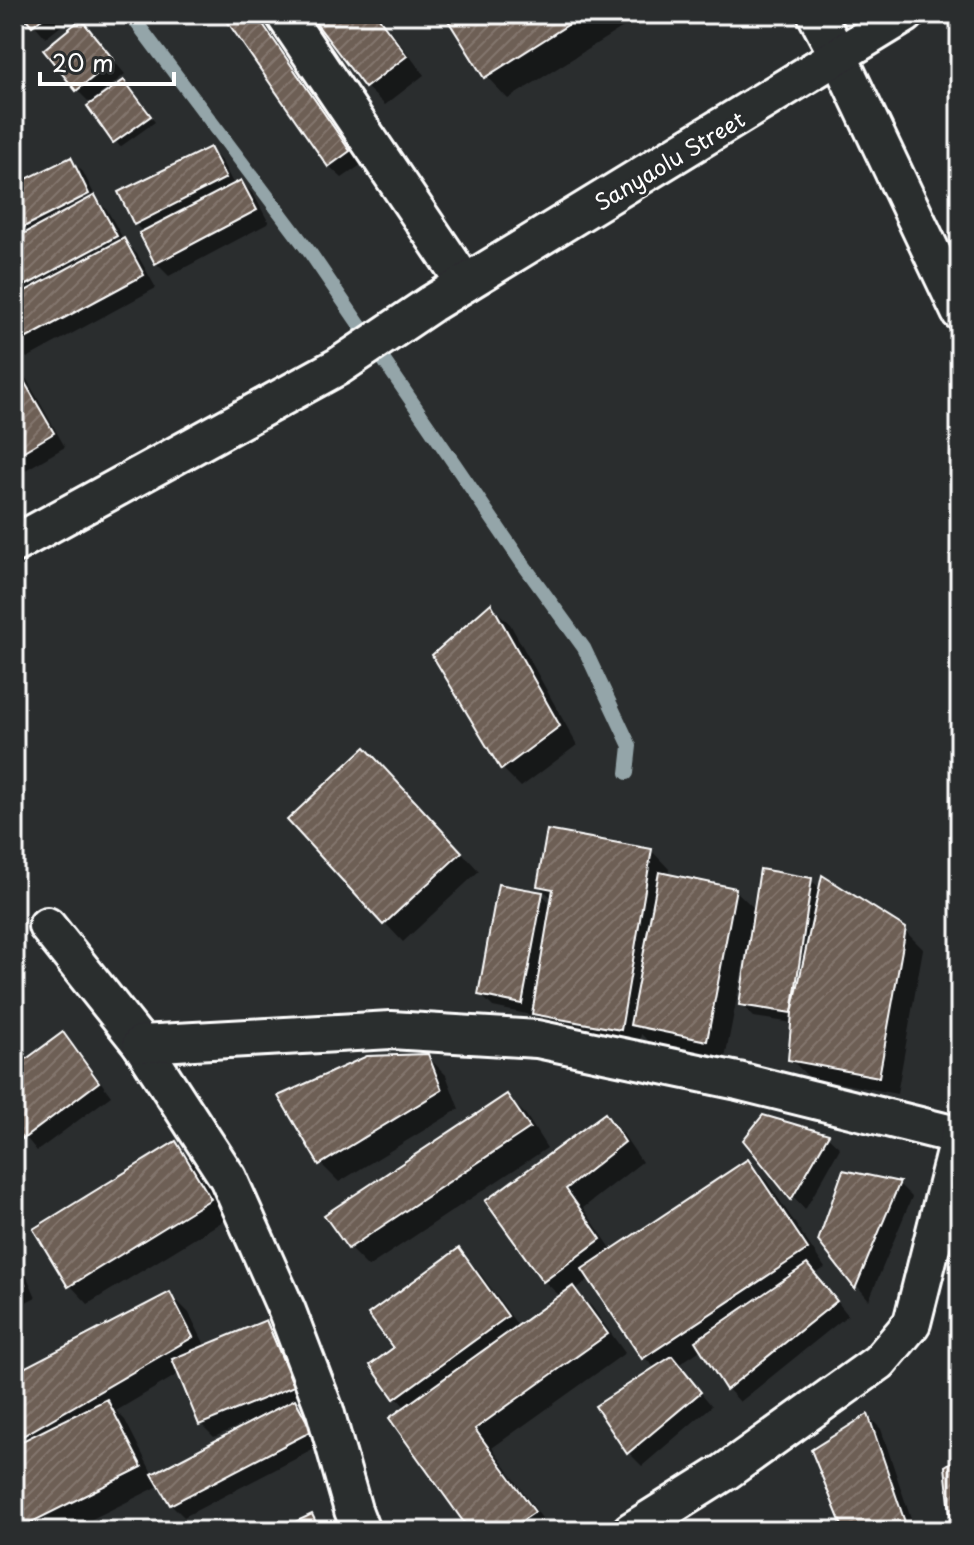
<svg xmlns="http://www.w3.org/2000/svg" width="974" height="1545" viewBox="0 0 974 1545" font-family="'Playpen Sans',sans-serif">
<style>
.shadow{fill:#0007;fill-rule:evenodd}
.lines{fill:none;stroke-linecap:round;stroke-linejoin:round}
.stream{stroke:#94a5a9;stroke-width:14}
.building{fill:url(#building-hatch);stroke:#fff;stroke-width:2}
.minor-casing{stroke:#fff;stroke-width:42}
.minor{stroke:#2a2d2e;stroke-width:36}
.labels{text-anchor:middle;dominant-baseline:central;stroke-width:6;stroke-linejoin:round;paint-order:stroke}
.street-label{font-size:22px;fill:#fff;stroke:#2a2d2e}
</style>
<defs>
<pattern id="building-hatch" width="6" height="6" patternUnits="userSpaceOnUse" patternTransform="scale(2)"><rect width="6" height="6" fill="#6d5e54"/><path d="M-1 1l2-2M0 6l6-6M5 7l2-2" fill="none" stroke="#83766e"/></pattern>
</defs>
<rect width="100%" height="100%" fill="#2a2d2e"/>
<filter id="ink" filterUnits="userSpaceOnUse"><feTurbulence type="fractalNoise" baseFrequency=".0125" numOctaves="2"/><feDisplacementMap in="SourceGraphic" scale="16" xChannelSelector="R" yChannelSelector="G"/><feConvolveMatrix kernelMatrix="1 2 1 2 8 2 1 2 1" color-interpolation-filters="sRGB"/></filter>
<g filter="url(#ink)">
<g class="shadow">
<polygon points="25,14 76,14 46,38"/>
<polygon points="225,14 258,14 361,165 342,178 329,166"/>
<polygon points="311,14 378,14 424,75 385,105 366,87"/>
<polygon points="446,14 644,14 508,99 486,76"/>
<polygon points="81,22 125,74 92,101 94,103 124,82 155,122 120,147 92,105 77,90"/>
<polygon points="210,149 222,162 234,185 241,182 254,195 269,223 169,276 156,263 144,233 135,224"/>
<polygon points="70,159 83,172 97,200 107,210 125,242 137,254 156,288 27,358 14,345 14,188"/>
<polygon points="14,357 65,447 17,475 14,472"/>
<polygon points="491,606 510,624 577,745 521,787 502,768"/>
<polygon points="384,768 479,871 403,942 385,923"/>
<polygon points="651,850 669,869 668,876 735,890 756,910 811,880 821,889 904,930 923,949 897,1094 809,1077 790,1059 793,1023 754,1017 741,1004 748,957 745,956 725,1059 650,1043 641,1034 639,1048 552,1032 536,1016 493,1007 480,994 542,894 552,905 553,899 539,886"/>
<polygon points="63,1035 76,1048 111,1096 37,1151 14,1123 14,1071"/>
<polygon points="427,1056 446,1075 459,1109 339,1182 321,1164"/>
<polygon points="507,1097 526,1115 547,1148 368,1267 349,1248"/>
<polygon points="605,1116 623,1134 642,1162 583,1208 613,1251 748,1161 766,1180 825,1268 815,1274 848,1315 740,1402 728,1389 702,1349 678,1365 712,1406 642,1466 629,1453 598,1406 656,1369 644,1357 591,1278 575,1290 592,1307 625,1353 492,1448 551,1531 472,1531 406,1408 396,1397 395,1348 459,1251 477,1269 519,1327 561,1297 544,1281 488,1202"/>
<polygon points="827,1136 840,1148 805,1210 745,1140"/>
<polygon points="175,1144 194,1162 228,1218 88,1304 70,1285"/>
<polygon points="844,1172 899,1184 912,1197 869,1300 820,1241"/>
<polygon points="14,1260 23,1268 36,1297 14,1308"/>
<path d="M170 1294 189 1313 206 1347 266 1323 279 1336 305 1399 296 1402 308 1414 324 1444 184 1517 171 1504 161 1485 68 1531H14V1375ZM180 1373 201 1424 214 1437 246 1423 247 1426 153 1475 125 1420 116 1411Z"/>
<polygon points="868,1416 881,1429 915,1531 846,1531"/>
<polygon points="312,1516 325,1531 281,1531"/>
</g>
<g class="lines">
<polyline class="stream" points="130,14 311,254 523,564 584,648 630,746 627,773"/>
</g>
<g class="building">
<polygon points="22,14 47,14 32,26"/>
<polygon points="222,14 256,14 350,151 328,167"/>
<polygon points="309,14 376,14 407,56 365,88"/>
<polygon points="444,14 585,14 484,78"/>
<polygon points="81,19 114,60 76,91 43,50"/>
<polygon points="124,80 151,116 113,143 87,106"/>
<polygon points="210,147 226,178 134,225 118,192"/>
<polygon points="71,157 89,194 14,232 14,185"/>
<polygon points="241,180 257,210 155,264 139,233"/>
<polygon points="95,195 117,236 14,292 14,239"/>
<polygon points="124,238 144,275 14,345 14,297"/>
<polygon points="14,364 54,433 14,457"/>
<polygon points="491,603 560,726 501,770 432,655"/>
<polygon points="365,747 462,852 383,925 287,820"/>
<polygon points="547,830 652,849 621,1030 532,1014 553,889 537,886"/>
<polygon points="760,869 812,878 792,1013 739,1005"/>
<polygon points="659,872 736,888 707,1041 630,1025"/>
<polygon points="822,875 906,928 879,1077 788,1060 792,1013"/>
<polygon points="498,884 543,892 522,1004 478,995"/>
<polygon points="63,1032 99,1082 23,1139 14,1127 14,1068"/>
<polygon points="428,1054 442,1090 319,1165 278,1096 367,1056"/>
<polygon points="507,1094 530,1128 348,1249 324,1215"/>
<polygon points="605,1113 625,1142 566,1189 601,1239 543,1282 485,1201"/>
<polygon points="763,1115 829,1134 791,1200 743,1140"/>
<polygon points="176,1141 211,1199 68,1287 33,1229"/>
<polygon points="748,1159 808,1249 642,1359 582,1269"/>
<polygon points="843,1170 900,1182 855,1289 818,1241"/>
<polygon points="459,1248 508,1316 394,1399 370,1365 393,1348 368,1314"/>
<polygon points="14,1261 25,1284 14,1289"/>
<polygon points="807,1264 837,1301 726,1390 695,1341"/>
<polygon points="573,1286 608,1334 475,1429 535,1512 507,1531 470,1531 389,1418"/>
<polygon points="170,1292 193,1337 14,1441 14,1373"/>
<polygon points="266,1320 294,1386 199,1425 172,1359"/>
<polygon points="672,1356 701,1392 627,1454 595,1406"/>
<polygon points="107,1399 142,1467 14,1531 14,1445"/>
<polygon points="295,1399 312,1431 170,1505 152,1474"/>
<polygon points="868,1414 908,1531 844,1531 811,1450"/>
<polygon points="960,1457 960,1531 952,1531 945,1466"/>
<polygon points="312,1514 320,1531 276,1531"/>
</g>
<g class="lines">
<g class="minor-casing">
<g id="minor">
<polyline points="284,14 465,283"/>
<polyline points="816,14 839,57 960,312"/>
<polyline points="14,544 339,366 431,304 906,14"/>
<polyline points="47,926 141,1044 228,1178 287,1311 325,1411 353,1510 361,1531"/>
<polyline points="141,1044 391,1030 537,1039 738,1081 960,1136"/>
<polyline points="631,1531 725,1472 879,1362 912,1323 959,1136"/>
</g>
</g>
<use href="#minor" class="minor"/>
</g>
</g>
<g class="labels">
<g class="street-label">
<text transform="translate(669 160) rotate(-31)">Sanyaolu Street</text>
</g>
</g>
<rect width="974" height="1545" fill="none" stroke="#2a2d2e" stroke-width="48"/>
<rect x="24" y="24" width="926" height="1497" fill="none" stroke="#fff" stroke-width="3" filter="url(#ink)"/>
<path d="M40 72v12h134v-12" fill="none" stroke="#ffffff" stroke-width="4"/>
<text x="52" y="72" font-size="24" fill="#ffffff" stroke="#2a2d2e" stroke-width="6" paint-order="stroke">20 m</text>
</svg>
